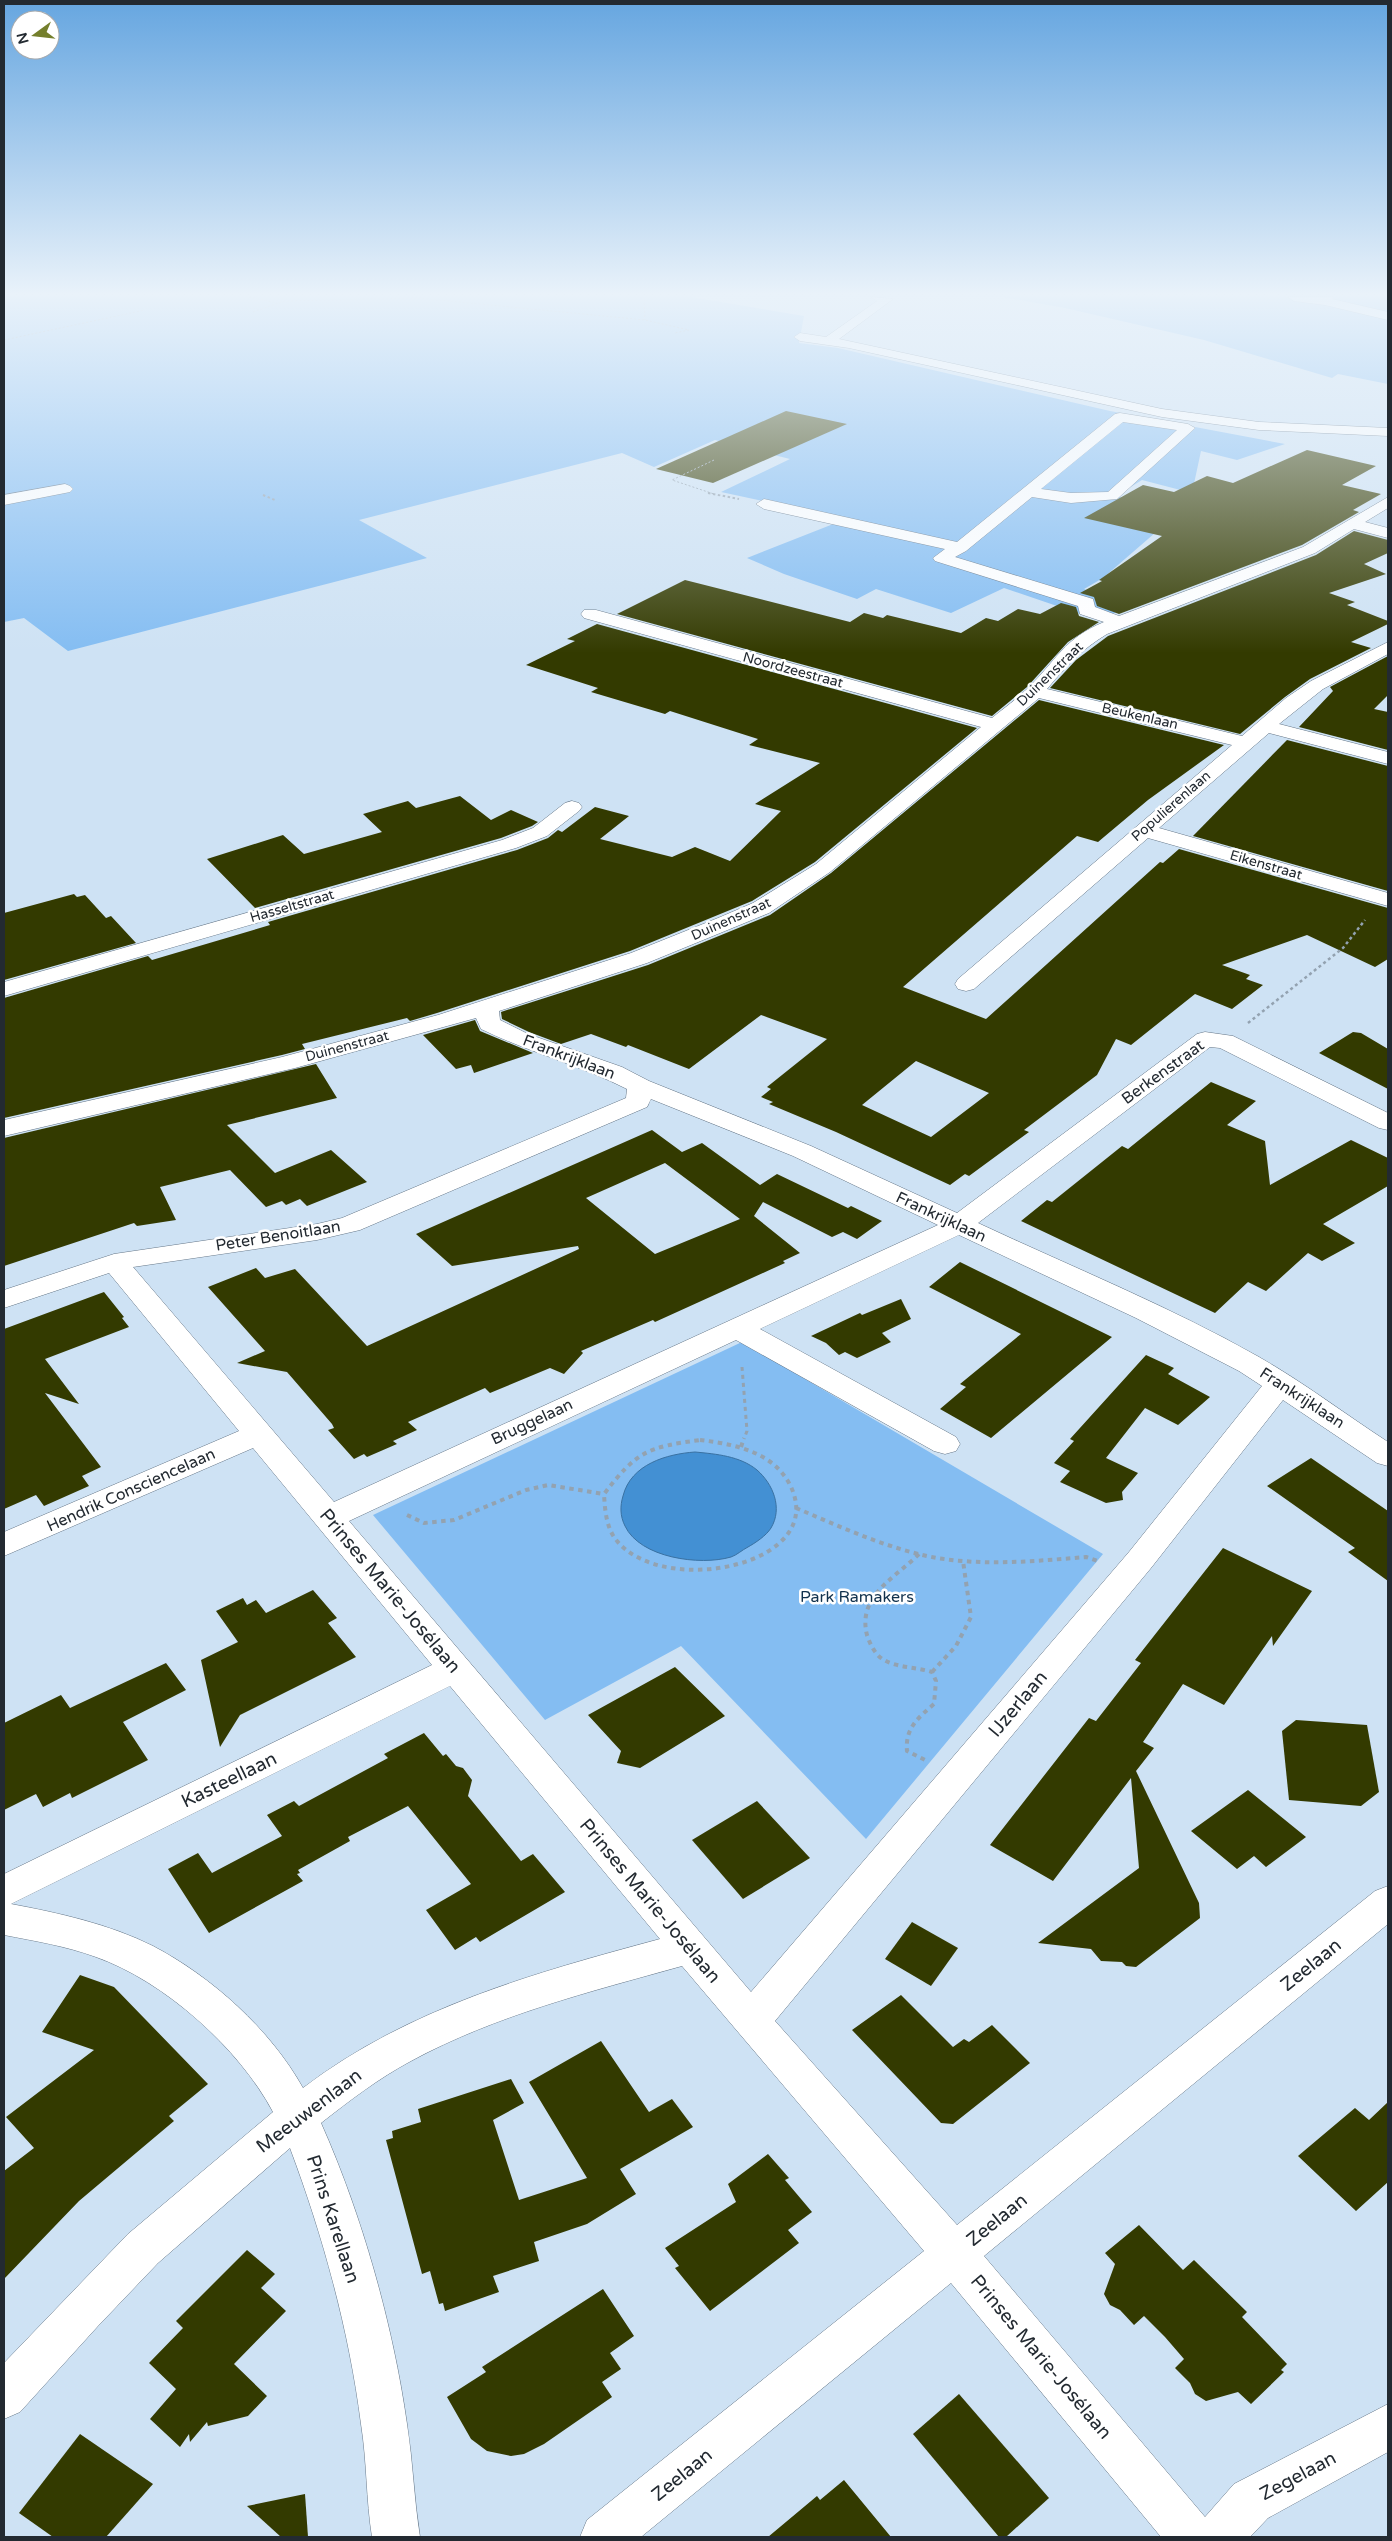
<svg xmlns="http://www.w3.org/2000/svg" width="1392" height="2541" viewBox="0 0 1392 2541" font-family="'Varela Round',sans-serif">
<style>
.green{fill:#84bdf2}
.water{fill:#4390d3;stroke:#3971a2}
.building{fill:#333a00;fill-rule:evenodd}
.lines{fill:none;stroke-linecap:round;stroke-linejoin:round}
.minor-casing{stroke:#657687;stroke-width:1}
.path-far4{stroke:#93a2b0;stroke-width:1;stroke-dasharray:2 2;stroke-linecap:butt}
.path-far3{stroke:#93a2b0;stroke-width:2;stroke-dasharray:2.5 2.5;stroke-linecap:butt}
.path-far2{stroke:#93a2b0;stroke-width:2.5;stroke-dasharray:3 3;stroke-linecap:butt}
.path-far1{stroke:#93a2b0;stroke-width:3;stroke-dasharray:4 4;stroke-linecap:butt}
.path{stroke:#93a2b0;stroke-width:4;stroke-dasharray:4.5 4.5;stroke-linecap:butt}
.minor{fill:#fff;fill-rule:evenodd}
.labels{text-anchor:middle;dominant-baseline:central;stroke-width:5;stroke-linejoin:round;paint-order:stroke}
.far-street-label{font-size:14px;fill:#232a31;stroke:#fff}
.street-label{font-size:16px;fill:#232a31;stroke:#fff}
.park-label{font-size:16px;fill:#12324d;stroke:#fff}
.near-street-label{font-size:19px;fill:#232a31;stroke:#fff}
</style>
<rect width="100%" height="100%" fill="#cee2f4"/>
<g class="green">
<polygon points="4,297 691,297 804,316 799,343 838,348 1110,411 1285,444 1237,460 1201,451 1192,493 1142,480 1116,496 1178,513 1103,578 1084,589 1129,607 1098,620 1004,588 951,613 876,589 857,599 784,574 747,558 846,519 721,492 790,459 715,440 654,467 622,453 359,520 427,558 68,651 24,618 4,622"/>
<polygon points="1003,297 1388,297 1388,384 1338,374 1332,378 1204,340 1065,308"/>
<polygon points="742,1342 1103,1554 866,1839 681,1646 545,1720 373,1515"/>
</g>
<path class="water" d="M695 1452C716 1454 740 1456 757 1470 773 1484 783 1508 771 1528 766 1536 755 1543 748 1547 742 1550 737 1555 731 1557 700 1566 640 1558 625 1526 620 1516 620 1506 623 1496 631 1464 667 1454 695 1452Z"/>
<g class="building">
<polygon points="786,411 847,424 713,483 656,469"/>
<polygon points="1307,450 1376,466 1342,485 1381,494 1353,510 1359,512 1302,545 1119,614 1097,606 1094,597 1080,593 1102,581 1099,580 1162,536 1084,518 1143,485 1174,492 1207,476 1233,483"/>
<polygon points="1354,531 1388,540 1388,553 1364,564 1386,574 1329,593 1355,602 1347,605 1388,621 1388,624 1351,642 1371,648 1310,679 1285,697 1240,734 1050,688 1076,660 1108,636 1316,555"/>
<polygon points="685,580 850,622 864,613 883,618 887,615 961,633 986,618 998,621 1018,609 1040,614 1061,603 1076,607 1079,616 1099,622 1068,642 1027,687 992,716 617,614"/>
<polygon points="597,624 977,728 815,862 752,901 630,951 437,1013 410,1021 407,1018 302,1044 305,1049 282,1055 4,1118 4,998 148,956 152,960 270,925 268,922 517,850 548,838 558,830 562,832 595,807 629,816 600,839 672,857 695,847 730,861 781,811 755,804 820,763 749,745 758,739 670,711 665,714 591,692 598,688 526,665 575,641 567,639"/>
<polygon points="1388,656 1388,695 1374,709 1388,712 1388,750 1299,727 1333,691 1330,687"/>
<path d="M1039 700 1224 745 1148 800 1098 842 1077 836 903 987 986 1019 1160 862 1163 863 1179 849 1388 908V959L1375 967 1307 935 1222 965 1250 975 1246 979 1263 985 1232 1009 1195 994 1131 1045 1116 1039 1097 1075 1024 1130 1029 1132 969 1176 965 1174 950 1185 836 1132 769 1104 773 1102 761 1097 771 1089 767 1087 827 1039 761 1015 689 1069 628 1045 626 1047 591 1034 561 1044 529 1032 502 1019 501 1012 648 965 770 915 831 873ZM916 1061 989 1093 931 1137 862 1105Z"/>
<polygon points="1287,740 1388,766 1388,891 1193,836"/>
<polygon points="460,796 491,820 511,810 538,822 532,826 501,838 255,908 207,859 283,835 304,854 382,832 363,814 408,801 416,808"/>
<polygon points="74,894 77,897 85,895 106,918 111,916 136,943 4,980 4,913"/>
<polygon points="475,1020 480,1031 533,1053 474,1073 471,1065 456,1069 423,1035"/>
<polygon points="1353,1032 1361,1033 1388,1049 1388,1089 1319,1053"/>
<polygon points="316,1064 337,1098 227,1125 275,1173 331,1150 367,1182 307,1206 300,1199 286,1205 282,1201 266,1207 230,1170 160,1187 176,1220 137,1226 134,1223 4,1266 4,1138"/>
<polygon points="1211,1082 1256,1101 1227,1125 1265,1141 1270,1185 1351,1140 1388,1158 1388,1186 1323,1224 1355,1243 1322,1261 1308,1253 1266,1291 1248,1282 1215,1313 1021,1221 1047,1200 1052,1202 1122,1146 1128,1149"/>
<path d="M652 1130 682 1152 702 1143 760 1185 777 1174 848 1208 851 1206 882 1221 857 1239 843 1232 832 1237 763 1202 754 1216 800 1253 783 1261 785 1263 655 1322 653 1320 581 1351 583 1353 564 1374 550 1368 490 1393 485 1388 408 1422 417 1430 393 1441 397 1444 367 1457 364 1454 354 1459 328 1430 334 1428 332 1424 287 1372 237 1363 265 1351 208 1287 256 1268 265 1278 295 1269 367 1346 579 1249 578 1246 452 1266 416 1234ZM665 1163 740 1219 655 1254 586 1198Z"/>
<polygon points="960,1262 1112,1337 991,1438 940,1409 966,1387 960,1384 1021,1334 929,1287"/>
<polygon points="104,1292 124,1317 122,1318 129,1327 45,1359 79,1404 45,1393 101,1467 82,1476 89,1486 44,1506 36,1495 4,1509 4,1329"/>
<polygon points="901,1299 911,1319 882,1333 891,1342 857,1358 845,1352 839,1355 826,1343 811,1336 860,1313 862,1315"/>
<polygon points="1146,1355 1174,1368 1168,1374 1210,1397 1178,1425 1145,1408 1106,1458 1138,1473 1122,1492 1123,1500 1106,1503 1060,1482 1070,1471 1054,1463 1074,1441 1070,1439"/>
<polygon points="1311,1458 1388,1511 1388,1581 1348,1552 1355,1548 1267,1486"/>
<polygon points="1223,1548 1312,1591 1273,1646 1272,1636 1224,1705 1183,1684 1143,1742 1154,1748 1136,1771 1199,1903 1200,1918 1136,1967 1126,1966 1122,1962 1101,1961 1091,1949 1038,1943 1139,1868 1131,1778 1053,1881 990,1845 1089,1718 1096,1721 1141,1663 1135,1660"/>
<polygon points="313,1590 337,1618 328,1623 356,1657 240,1715 220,1747 201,1660 238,1642 216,1611 243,1598 247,1605 256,1600 266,1613"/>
<polygon points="166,1663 186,1690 123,1722 148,1760 72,1798 70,1793 43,1807 36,1794 4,1810 4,1723 61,1695 70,1708"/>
<polygon points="675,1667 725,1716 640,1768 617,1763 621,1751 588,1715"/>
<polygon points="1296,1720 1367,1725 1379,1792 1361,1806 1289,1800 1282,1731"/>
<polygon points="424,1733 443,1756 446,1754 456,1766 463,1768 472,1780 468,1796 521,1861 533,1854 565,1892 480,1942 476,1937 455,1950 426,1910 471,1884 408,1806 348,1837 350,1841 298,1870 300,1873 297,1874 303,1881 209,1933 168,1869 198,1853 212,1873 282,1836 267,1815 294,1801 299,1806 388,1758 384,1754"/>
<polygon points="1248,1790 1306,1837 1266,1867 1254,1856 1237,1869 1191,1831"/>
<polygon points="757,1801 810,1858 743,1899 692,1840"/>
<polygon points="912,1922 958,1948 931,1986 885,1959"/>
<polygon points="80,1975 114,1987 208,2084 169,2116 174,2121 79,2201 4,2279 4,2171 34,2148 6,2117 94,2050 42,2032"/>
<polygon points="901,1995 953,2047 964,2039 969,2042 992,2025 1030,2063 953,2124 941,2123 852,2030"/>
<polygon points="601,2041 649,2112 672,2099 693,2127 620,2169 636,2194 587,2224 534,2242 539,2261 493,2276 499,2292 445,2311 443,2303 439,2304 430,2271 422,2274 386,2140 393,2138 392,2131 421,2122 418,2109 511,2079 524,2103 493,2120 519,2200 587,2178 529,2082"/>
<polygon points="1388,2102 1388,2182 1356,2211 1298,2156 1355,2108 1369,2120"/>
<polygon points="768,2154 789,2178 785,2180 812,2212 788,2230 799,2243 710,2311 675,2268 679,2266 665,2248 736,2202 728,2184"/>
<polygon points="1139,2225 1183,2270 1194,2260 1247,2312 1242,2317 1287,2364 1281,2370 1284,2372 1251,2404 1238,2392 1206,2401 1195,2394 1190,2383 1175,2368 1184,2359 1165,2337 1144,2316 1134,2325 1120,2310 1110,2305 1104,2294 1115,2264 1105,2253"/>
<polygon points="247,2250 275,2274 261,2288 286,2311 234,2364 267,2396 248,2416 208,2426 207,2422 190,2442 189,2434 180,2447 150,2419 176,2389 149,2363 183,2328 176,2321"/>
<polygon points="603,2289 634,2336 610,2353 621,2369 602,2382 612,2397 544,2444 524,2454 511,2456 487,2451 471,2439 447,2397 486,2372 482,2367"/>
<polygon points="959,2394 1049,2498 1006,2537 999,2537 913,2434"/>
<polygon points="80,2434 153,2484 106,2537 53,2537 19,2513"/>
<polygon points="844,2480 891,2537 768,2537 817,2496 820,2500"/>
<polygon points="305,2494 308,2537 281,2537 247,2506"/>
</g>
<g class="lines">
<g class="minor-casing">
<g id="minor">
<polygon points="871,297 893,299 839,339 1162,409 1259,422 1388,428 1388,436 1259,430 1162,417 849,348 800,341 794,337 800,333 826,337 877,301"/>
<polygon points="1288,297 1333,297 1332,299 1388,312 1388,320 1325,305 1294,301"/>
<path d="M1120 413 1188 424 1195 428 1117 499 1071 503 1032 497 966 551 955 557 1093 599 1095 607 1119 616 1303 547 1388 497V508L1365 522 1388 528V538L1354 529 1315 553 1107 634C1082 649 1065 667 1047 689L1242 736 1286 698 1311 681 1388 642V654L1323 689 1279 724 1388 752V764L1269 733 1159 828 1388 893V906L1148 838 974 989 966 991 958 989 955 984 958 979 1232 745 1039 698 830 872 769 913 647 963 499 1011 500 1020 528 1034 622 1067 649 1081 811 1146 957 1213 1197 1034 1205 1032 1233 1036 1388 1113V1130L1379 1128 1220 1048 1210 1047 978 1223C1072 1267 1169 1306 1259 1357 1303 1382 1345 1414 1388 1442V1466L1377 1463 1283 1400 1151 1568 775 2021 957 2225 1375 1891 1388 1886V1924L984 2256 1205 2517 1234 2484 1388 2404V2452L1268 2518 1250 2537H1161L951 2283 641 2537H580L587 2520 924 2251 682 1966C589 1992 496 2015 411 2061 379 2078 349 2101 321 2123 362 2215 393 2325 407 2424 413 2462 414 2500 420 2537H372C366 2499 367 2461 361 2424 349 2330 323 2236 290 2148L158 2263 98 2326 20 2412 4 2419V2363L128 2234 273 2112C239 2048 164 1981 96 1957 66 1946 35 1941 4 1935V1874L432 1665 253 1448 4 1556V1532L239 1431 109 1273 4 1308V1290L114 1254 317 1224 342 1218 626 1098 627 1089C580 1065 528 1052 481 1029L476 1018 295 1068 4 1136V1120L282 1057 438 1015 631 953 718 918 753 903 816 864 981 727 584 618 581 614 584 610H596L992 718C1004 708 1017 699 1028 688 1057 660 1063 639 1104 622L1080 614 1078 606 935 561 933 558 945 549 764 509 756 504 764 499 957 542 1115 414ZM1123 422 1177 430 1108 492 1071 493 1041 489ZM651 1099 793 1156 938 1225 334 1502 133 1267 317 1240 360 1230 647 1107ZM959 1235 1136 1318 1239 1371 1262 1386 1129 1552 751 1992 349 1521 736 1340 934 1451 945 1454 956 1451 960 1444 956 1437 760 1329ZM450 1686 660 1939C534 1973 408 2008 303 2088 270 2029 212 1977 153 1946 109 1924 59 1913 11 1904Z"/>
<polygon points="65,484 70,486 73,489 70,492 4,505 4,495"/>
<polygon points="572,801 579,803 582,807 579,811 547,836 516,848 4,996 4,982 502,840 533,828 565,803"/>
</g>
</g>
<g class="path-far4">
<polyline points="249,297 277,303"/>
<polyline points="640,297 644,300 645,320"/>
<polyline points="253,312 284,301 418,298 645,320 689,330 675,333"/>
<polyline points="4,340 145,310"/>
<polyline points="714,460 672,480 714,494"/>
</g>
<g class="path-far3">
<polyline points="708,493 739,499"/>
<polyline points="263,495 275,500"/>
</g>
<polyline class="path-far2" points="1248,1023 1343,948 1365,920"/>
<polyline class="path-far1" points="742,1367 747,1431 744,1439"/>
<g class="path">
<path d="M700 1440C733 1444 771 1451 789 1483 833 1564 665 1599 617 1541 606 1528 605 1510 604 1494 637 1451 648 1447 700 1440Z"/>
<polyline points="741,1447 744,1438"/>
<path d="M796 1508C841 1527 888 1549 937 1558 986 1566 1037 1561 1086 1557L1098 1561"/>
<polyline points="407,1515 424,1523 454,1520 526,1490 548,1485 604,1494"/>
<path d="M919 1554C895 1578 857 1596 867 1635 870 1644 875 1655 884 1660 898 1668 917 1667 932 1672L936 1681 934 1704C918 1718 905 1728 907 1751L925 1760"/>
<polyline points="932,1672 956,1646 971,1617 963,1561"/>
</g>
<use href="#minor" class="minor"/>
</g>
<linearGradient id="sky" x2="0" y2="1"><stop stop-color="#66a6e0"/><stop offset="0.45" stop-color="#e9f2fa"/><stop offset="1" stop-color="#e9f2fa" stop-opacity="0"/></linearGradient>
<rect width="1392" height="653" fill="url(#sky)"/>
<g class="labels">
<g class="far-street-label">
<text transform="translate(793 670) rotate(15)">Noordzeestraat</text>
<text transform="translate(1050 674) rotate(-44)">Duinenstraat</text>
<text transform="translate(1140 716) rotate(13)">Beukenlaan</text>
<text transform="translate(1171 806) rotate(-41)">Populierenlaan</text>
<text transform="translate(1266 865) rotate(16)">Eikenstraat</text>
<text transform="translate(292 906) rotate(-16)">Hasseltstraat</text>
<text transform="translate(731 919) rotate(-24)">Duinenstraat</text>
<text transform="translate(347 1046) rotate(-15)">Duinenstraat</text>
</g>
<g class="street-label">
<text transform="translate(569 1057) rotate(21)">Frankrijklaan</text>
<text transform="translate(1163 1072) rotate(-36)">Berkenstraat</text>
<text transform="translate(941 1217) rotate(25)">Frankrijklaan</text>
<text transform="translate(278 1236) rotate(-9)">Peter Benoitlaan</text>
<text transform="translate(1302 1398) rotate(33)">Frankrijklaan</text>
<text transform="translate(532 1422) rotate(-25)">Bruggelaan</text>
<text transform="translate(131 1490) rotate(-24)">Hendrik Consciencelaan</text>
</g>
<g class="park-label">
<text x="857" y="1597">Park Ramakers</text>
</g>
<g class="near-street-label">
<text transform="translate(390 1591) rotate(50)">Prinses Marie-Josélaan</text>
<text transform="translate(1018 1704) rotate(-50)">IJzerlaan</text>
<text transform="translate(229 1780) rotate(-26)">Kasteellaan</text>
<text transform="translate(650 1901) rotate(50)">Prinses Marie-Josélaan</text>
<text transform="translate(1311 1965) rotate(-39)">Zeelaan</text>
<text transform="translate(309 2111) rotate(-37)">Meeuwenlaan</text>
<text transform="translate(333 2219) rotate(72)">Prins Karellaan</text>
<text transform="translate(997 2220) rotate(-39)">Zeelaan</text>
<text transform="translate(1041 2357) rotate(50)">Prinses Marie-Josélaan</text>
<text transform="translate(682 2475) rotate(-39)">Zeelaan</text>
<text transform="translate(1298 2476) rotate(-28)">Zegelaan</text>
</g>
</g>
<rect width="1392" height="2541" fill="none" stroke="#232a31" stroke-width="10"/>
<g transform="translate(35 35) rotate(255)"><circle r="24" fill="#ffffff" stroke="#a7aaad"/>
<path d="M0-4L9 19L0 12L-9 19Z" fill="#747f2c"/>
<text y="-8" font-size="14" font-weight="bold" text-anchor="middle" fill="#232a31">N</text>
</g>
</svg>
